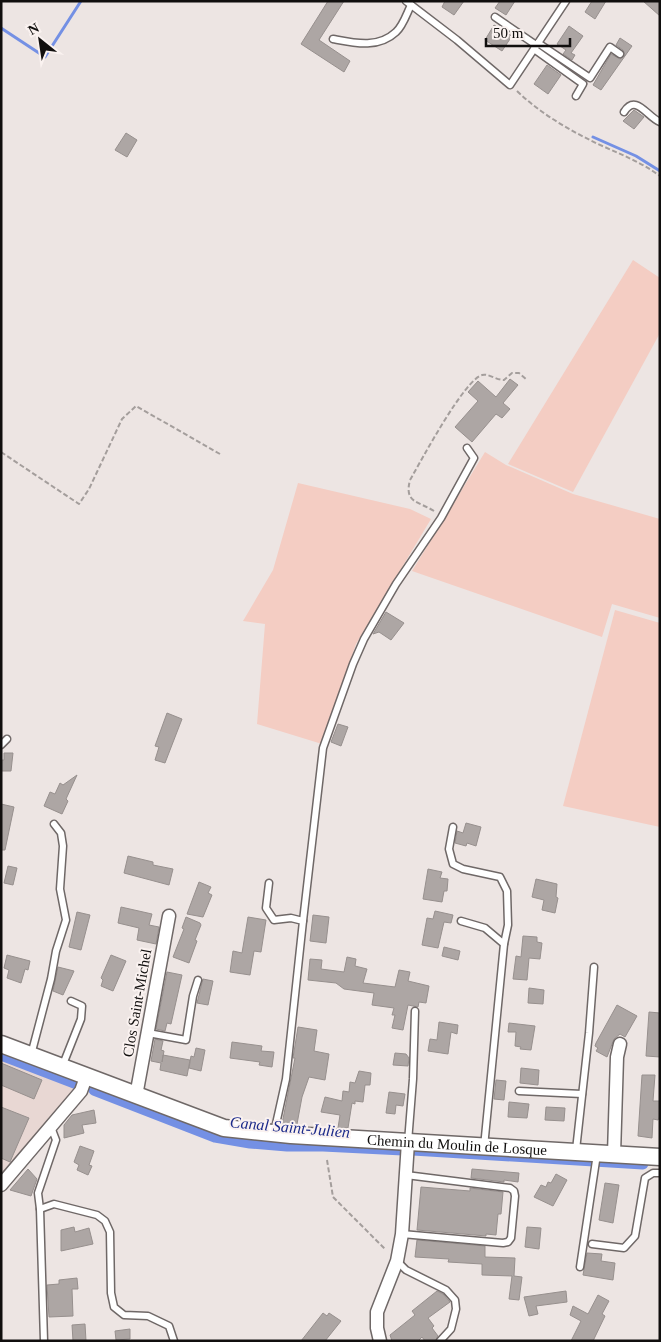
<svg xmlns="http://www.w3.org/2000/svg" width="661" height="1342" viewBox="0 0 661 1342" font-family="'Times New Roman',serif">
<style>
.built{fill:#e8d7d3}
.green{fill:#f4cdc3}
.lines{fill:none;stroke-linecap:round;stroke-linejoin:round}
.stream{stroke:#7490e4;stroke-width:3}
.canal{stroke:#7490e4;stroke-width:11}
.building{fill:#ada6a4;stroke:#97908e}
.service-casing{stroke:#6f6867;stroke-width:9}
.minor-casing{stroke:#6f6867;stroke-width:15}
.tertiary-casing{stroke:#6f6867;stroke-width:19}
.path{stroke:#a49e9c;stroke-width:2;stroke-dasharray:5 2.5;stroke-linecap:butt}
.service{stroke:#fff;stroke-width:6}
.minor{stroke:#fff;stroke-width:12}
.tertiary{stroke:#fff;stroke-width:16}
.labels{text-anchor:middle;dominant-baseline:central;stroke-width:4;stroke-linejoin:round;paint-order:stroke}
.street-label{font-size:15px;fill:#110f0e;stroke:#faf2f0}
.water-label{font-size:16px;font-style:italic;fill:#1b2a8a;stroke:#faf2f0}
</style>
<rect width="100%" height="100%" fill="#ede5e3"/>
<polygon class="built" points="1,1060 76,1088 1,1179"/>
<g class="green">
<polygon points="633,260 660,278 660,333 573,492 508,464"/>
<polygon points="485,452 506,465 573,494 660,519 660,618 612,604 602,637 412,571"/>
<polygon points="298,483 410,509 431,519 356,644 322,744 257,724 265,624 243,621 273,570"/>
<polygon points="615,610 660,623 660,827 563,806"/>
</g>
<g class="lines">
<g class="stream">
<polyline points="1,28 45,57 81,1"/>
<polyline points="593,137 636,156 660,171"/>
</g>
<g class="canal">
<polyline points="1,1055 77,1084"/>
<polyline points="94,1090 215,1137 250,1143 287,1146 323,1146 403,1150"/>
<polyline points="413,1150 643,1164"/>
</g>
</g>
<g class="building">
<polygon points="328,1 344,1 319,40 350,61 344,72 301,44"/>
<polygon points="445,1 464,1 454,15 442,7"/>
<polygon points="500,1 515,1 506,15 495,8"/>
<polygon points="592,1 606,1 595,19 585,12"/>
<polygon points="643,1 660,1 660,16"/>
<polygon points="494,25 512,36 502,51 485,40"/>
<polygon points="569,26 583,36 571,53 575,55 572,60 563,54 566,50 557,44"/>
<polygon points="620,38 632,46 601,90 593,85 611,54 620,59 625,55 623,50 616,45"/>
<polygon points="547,65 561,75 548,94 534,84"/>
<polygon points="634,110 644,117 634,129 623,121"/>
<polygon points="126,133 137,140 127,157 115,150"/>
<polygon points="510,379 518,385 503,403 510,409 502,418 496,414 472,442 455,427 478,401 468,392 478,381 496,397"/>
<polygon points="386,612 404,623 391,640 379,632 373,634"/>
<polygon points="167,713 182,719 165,763 155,760 159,747 155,746"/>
<polygon points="338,724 348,727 341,746 331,742"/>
<polygon points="4,753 13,753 11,771 1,771 1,760 4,760"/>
<polygon points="77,775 66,799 68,801 62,814 44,806 50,792 55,794 60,783 63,785"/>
<polygon points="1,804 14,807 5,850 1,850"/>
<polygon points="466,823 481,827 476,846 467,843 466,846 455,843 457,831 463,833"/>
<polygon points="128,856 153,862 153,865 173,869 169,885 124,873"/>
<polygon points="8,866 17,868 13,885 4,883"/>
<polygon points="428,869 442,872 440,878 448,879 447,891 444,891 442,902 423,899"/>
<polygon points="536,879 557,884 556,897 558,898 555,913 542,910 544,900 532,897"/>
<polygon points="199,882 211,887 208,893 212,895 203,917 187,914"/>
<polygon points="121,907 152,914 149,925 159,927 156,944 137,940 139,928 118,923"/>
<polygon points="435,911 453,915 451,923 444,922 438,948 422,945 427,918 433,919"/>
<polygon points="77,912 90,915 81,950 69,947"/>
<polygon points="313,915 329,917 326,943 310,941"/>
<polygon points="186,917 200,923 201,925 195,940 197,941 189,963 173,957 184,929 182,928"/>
<polygon points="248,917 266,920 261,952 254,951 250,975 230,972 233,951 242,953"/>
<polygon points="523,936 537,937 537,942 542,943 540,959 529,958 527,980 513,979 516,956 521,957"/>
<polygon points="444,947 460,951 458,960 442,956"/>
<polygon points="7,955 30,961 28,970 25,969 21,983 7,978 9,970 4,968"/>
<polygon points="111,955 126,961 113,991 101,986 103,980 101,978"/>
<polygon points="347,957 356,959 355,966 367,969 363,983 395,987 399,970 410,972 408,981 429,986 426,1003 419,1002 418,1007 408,1005 403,1030 392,1028 395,1015 392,1015 394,1008 372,1005 374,993 344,989 336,983 308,980 310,959 322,960 321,969 344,972"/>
<polygon points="58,967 74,971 63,995 53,991"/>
<polygon points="167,972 182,975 171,1024 167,1023 165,1031 156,1029"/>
<polygon points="203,979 213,981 208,1005 197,1003"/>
<polygon points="529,988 544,990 543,1004 528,1003"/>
<polygon points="617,1005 637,1016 625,1037 620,1034 614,1039 607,1057 596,1051 598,1048 595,1046 596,1043"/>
<polygon points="649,1012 660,1013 660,1057 646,1056"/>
<polygon points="439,1022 458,1025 457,1034 451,1032 448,1054 428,1051 430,1039 437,1040"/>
<polygon points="509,1023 535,1026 531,1050 520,1049 521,1047 515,1046 516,1032 508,1032"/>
<polygon points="298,1027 317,1030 314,1051 329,1054 325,1080 309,1077 302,1097 297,1124 290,1122 289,1125 282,1124 295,1058 293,1058"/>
<polygon points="155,1039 163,1041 161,1050 164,1051 162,1062 163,1055 190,1060 187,1076 160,1070 161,1063 151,1061"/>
<polygon points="232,1042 262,1046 261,1051 274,1052 272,1067 259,1065 260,1062 230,1058"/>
<polygon points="196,1048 205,1050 201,1071 189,1068 191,1056 194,1057"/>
<polygon points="395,1053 406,1054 409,1058 408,1066 393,1065"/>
<polygon points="1,1063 42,1080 34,1099 1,1085"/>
<polygon points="521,1068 539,1070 538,1085 520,1083"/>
<polygon points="359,1071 371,1073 370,1085 365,1085 363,1102 355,1101 355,1104 352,1103 348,1128 338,1128 340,1115 321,1112 325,1097 342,1101 343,1091 349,1092 350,1082 355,1083"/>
<polygon points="642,1075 655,1075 653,1101 660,1101 660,1116 658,1120 653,1119 652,1138 638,1136"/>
<polygon points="496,1080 506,1081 504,1100 494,1099"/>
<polygon points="389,1092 405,1094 403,1106 396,1105 395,1114 386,1113"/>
<polygon points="509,1102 529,1104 527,1118 508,1117"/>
<polygon points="1,1107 29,1118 10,1162 1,1158"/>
<polygon points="546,1107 565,1108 564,1121 545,1120"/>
<polygon points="94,1110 96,1123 82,1125 84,1133 64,1138 64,1125 72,1115"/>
<polygon points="80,1146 94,1151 89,1165 92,1166 88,1175 77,1170 79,1165 74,1162"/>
<polygon points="28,1169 37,1179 31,1196 10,1190"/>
<polygon points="472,1169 519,1173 518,1182 504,1180 504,1182 471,1178"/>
<polygon points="556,1174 567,1180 553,1206 534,1197 541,1185 546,1187 548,1182 551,1183"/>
<polygon points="605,1183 619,1185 613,1223 599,1220"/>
<polygon points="421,1187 470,1191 470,1188 503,1192 501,1214 498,1214 496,1235 486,1234 486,1236 417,1230"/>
<polygon points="74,1227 75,1232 89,1228 93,1244 61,1251 61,1230"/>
<polygon points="527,1227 541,1228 539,1249 525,1247"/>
<polygon points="417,1240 485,1246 485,1257 515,1258 514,1276 522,1277 519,1300 509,1299 512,1276 482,1275 482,1264 448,1262 449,1259 415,1257"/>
<polygon points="587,1253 602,1254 601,1261 615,1263 613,1280 583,1275"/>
<polygon points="77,1278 78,1289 72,1289 73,1316 49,1317 47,1285 59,1284 59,1280"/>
<polygon points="437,1291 443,1294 450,1302 428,1318 434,1326 432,1328 438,1336 435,1341 425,1341 422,1337 418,1341 392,1341 390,1335 415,1315 412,1311"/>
<polygon points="566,1291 567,1302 536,1306 538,1314 529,1316 524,1297"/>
<polygon points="598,1295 609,1301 602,1314 605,1316 593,1341 571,1341 581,1321 570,1315 573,1306 588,1314"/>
<polygon points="323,1313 327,1316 329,1313 341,1321 325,1341 301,1341"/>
<polygon points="85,1324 86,1341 73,1341 72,1325"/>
<polygon points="130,1329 130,1339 116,1340 115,1331"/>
</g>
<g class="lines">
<g class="service-casing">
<g id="service">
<polyline points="406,1 457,40 510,85 566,1"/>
<polyline points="495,17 536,45"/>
<path d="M333 39C354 43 378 49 396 32 403 26 407 13 411 5"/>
<polyline points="538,43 590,78 610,47 620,54"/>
<polyline points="534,49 583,84 576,96"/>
<path d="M624 112C636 93 647 117 660 122"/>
<polyline points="1,745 7,739"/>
<polyline points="453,827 449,849 453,864 463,869 500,877 507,891 508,925 504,944"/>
<polyline points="269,883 266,908 274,920 291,918 303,921 286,1079 274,1133"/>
<polyline points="303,921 323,748 353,664 364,639 396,584 441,518 474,458 467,448"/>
<polyline points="461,921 485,928 504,944 484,1147"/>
<polyline points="148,1033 186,1040 193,996 198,980"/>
<polyline points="31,1055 51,979 56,951 66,920 60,889 63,846 61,833 54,824"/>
<polyline points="62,1067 81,1019 82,1006 71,1001"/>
<polyline points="519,1091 582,1094"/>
<polyline points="408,1142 413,1079 415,1011"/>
<polyline points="576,1150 589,1033 594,967"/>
<polyline points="40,1209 54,1204 97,1215 105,1221 110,1232 111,1293 114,1307 124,1315 148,1316 169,1326 174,1341"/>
<polyline points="402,1234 503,1243 508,1242 511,1238 515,1196 514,1191 510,1188 406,1175"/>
<polyline points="592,1244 624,1248 635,1236 645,1178 653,1173 660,1173"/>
<polyline points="397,1261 406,1270 446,1290 455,1300 456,1309 451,1329 440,1341"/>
<polyline points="580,1267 597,1154"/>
<polyline points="44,1341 40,1209 38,1193 56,1140 51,1127"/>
</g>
</g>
<g class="minor-casing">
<g id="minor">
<polyline points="136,1096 169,916"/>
<polyline points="614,1154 617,1057 620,1044"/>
<polyline points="1,1185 81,1091 86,1077"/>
<polyline points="380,1341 377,1328 377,1312 397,1261 402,1234 408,1142"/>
</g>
</g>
<g class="tertiary-casing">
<g id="tertiary">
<path id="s1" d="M1 1044 224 1128 291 1135 660 1157"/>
</g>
</g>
<g class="path">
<path d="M517 91C541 114 569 130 598 144 620 154 641 162 660 176"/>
<polyline points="1,452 79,504 89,489 122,419 136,406 220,454"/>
<path d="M434 511C418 501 404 503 410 480 421 461 464 380 482 375 488 373 496 380 504 380L512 373H519L526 379"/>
<polyline points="327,1160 333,1197 386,1250"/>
</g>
<use href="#service" class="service"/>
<use href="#minor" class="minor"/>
<use href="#tertiary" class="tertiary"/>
</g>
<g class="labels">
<g class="street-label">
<text transform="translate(137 1003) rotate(-80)">Clos Saint-Michel</text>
<text stroke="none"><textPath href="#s1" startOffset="472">Chemin du Moulin de Losque</textPath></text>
</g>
<g class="water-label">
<text transform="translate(290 1127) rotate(5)">Canal Saint-Julien</text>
</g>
</g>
<rect width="661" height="1342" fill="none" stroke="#110f0e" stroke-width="5"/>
<g transform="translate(40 40) rotate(330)" stroke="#faf2f0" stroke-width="4" paint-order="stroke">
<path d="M0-4L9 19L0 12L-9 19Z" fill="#110f0e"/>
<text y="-8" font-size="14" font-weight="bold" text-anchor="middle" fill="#110f0e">N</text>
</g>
<path d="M486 38v8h84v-8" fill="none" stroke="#110f0e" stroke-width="2.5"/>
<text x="493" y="38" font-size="15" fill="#110f0e" stroke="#faf2f0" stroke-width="4" paint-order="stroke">50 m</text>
</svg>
